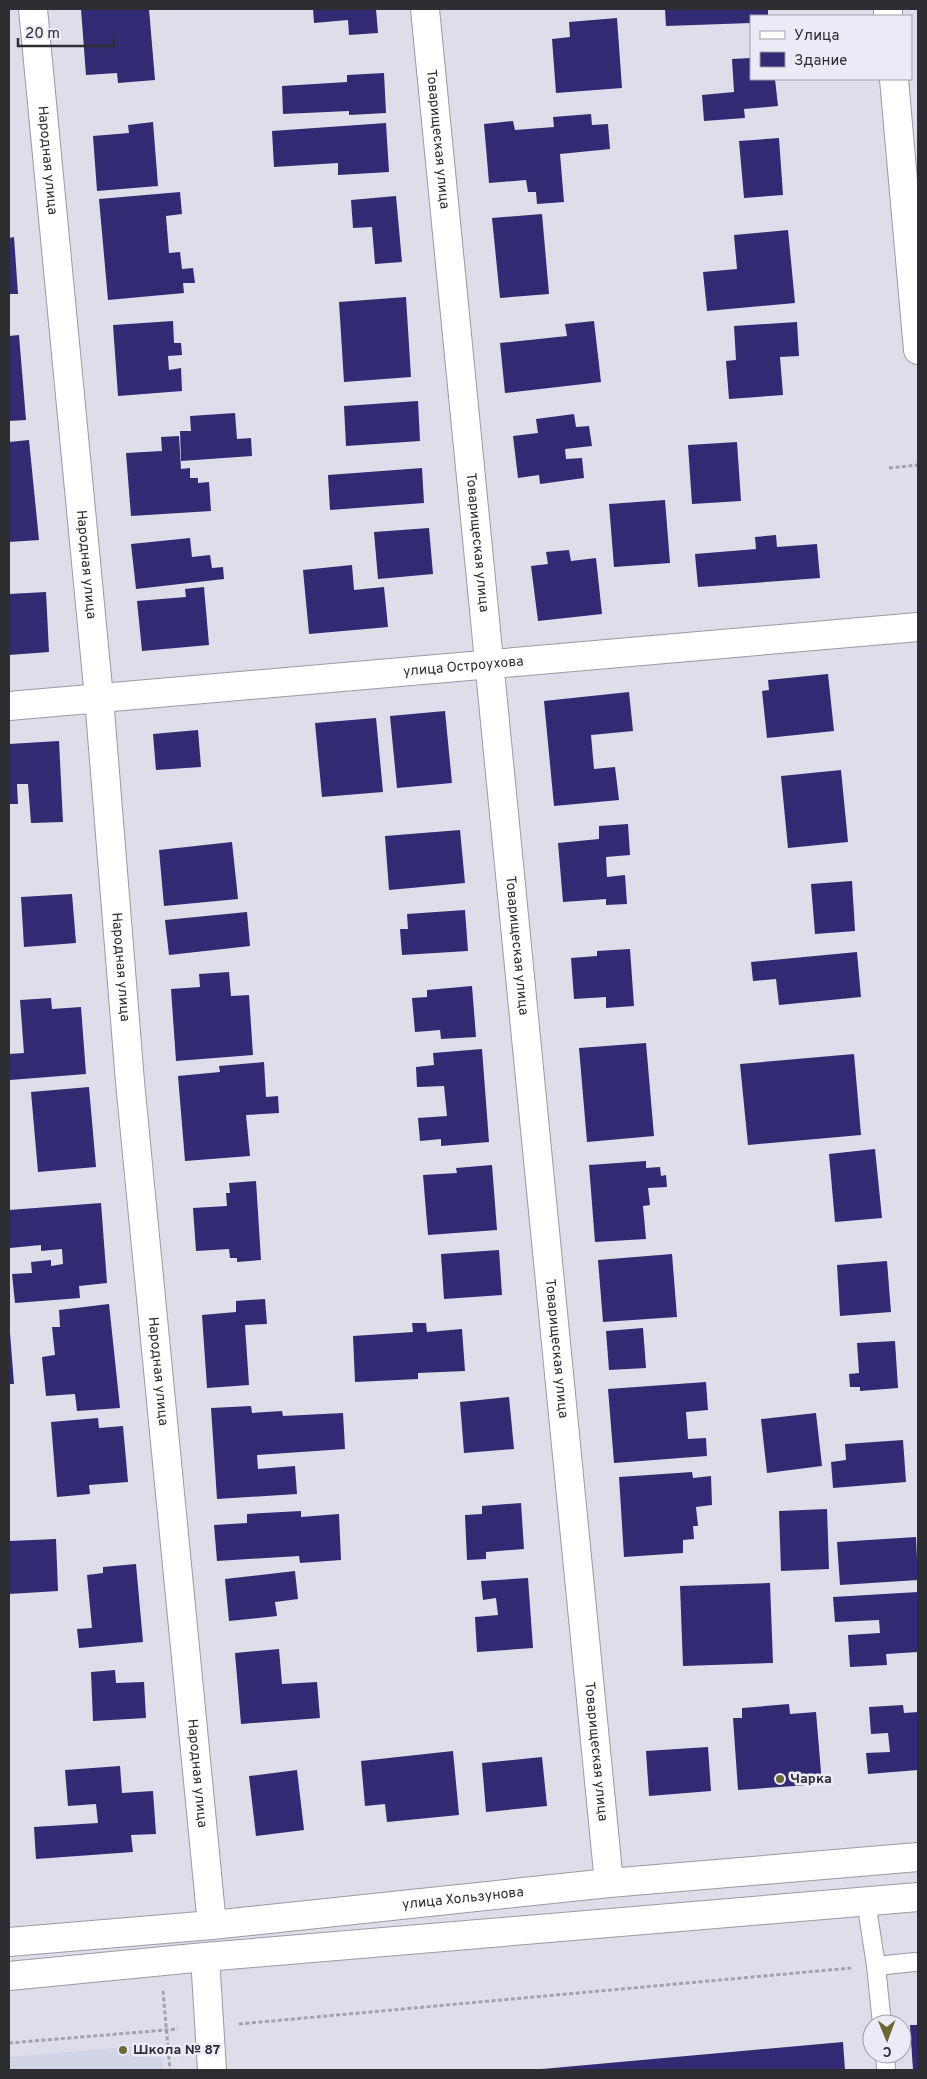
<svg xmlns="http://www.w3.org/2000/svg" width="927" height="2079" viewBox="0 0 927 2079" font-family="Overpass,sans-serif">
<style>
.built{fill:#d2d4e7}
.building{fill:#322b73}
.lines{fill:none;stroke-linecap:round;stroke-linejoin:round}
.service-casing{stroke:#999aa5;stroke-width:20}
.minor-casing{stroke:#999aa5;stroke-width:30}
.tertiary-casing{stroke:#999aa5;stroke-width:30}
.secondary-casing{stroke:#999aa5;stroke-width:30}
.path{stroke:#a1a2ac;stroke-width:3;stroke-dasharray:4 2.5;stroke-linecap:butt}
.service{stroke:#fff;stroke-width:18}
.minor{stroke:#fff;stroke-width:28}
.tertiary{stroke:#fff;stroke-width:28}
.secondary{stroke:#fff;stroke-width:28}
.poi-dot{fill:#6e6734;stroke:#eaebf7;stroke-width:2}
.labels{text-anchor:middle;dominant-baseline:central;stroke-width:5;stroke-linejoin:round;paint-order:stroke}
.street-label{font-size:14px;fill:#2d2d32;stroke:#eaebf7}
.poi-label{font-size:14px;font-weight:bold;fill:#2d2d32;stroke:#eaebf7;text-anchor:start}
</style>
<rect width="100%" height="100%" fill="#dddeea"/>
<polygon class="built" points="161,2044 163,2070 9,2070 9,2057"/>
<g class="building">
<polygon points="81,9 149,9 155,80 118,83 117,73 86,75"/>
<polygon points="313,9 376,9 378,33 349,35 348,20 314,23"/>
<polygon points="665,9 768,9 768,16 751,16 751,23 666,26"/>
<polygon points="617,18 622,88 556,93 552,39 570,37 569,22"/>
<polygon points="751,58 751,79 775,79 778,106 744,109 745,118 704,121 702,95 734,92 732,59"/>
<polygon points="384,73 386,113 349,115 349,111 283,114 282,86 347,82 347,75"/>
<polygon points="591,114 592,125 608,124 610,149 560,154 564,202 537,204 536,192 528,192 526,180 489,183 484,124 513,121 515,130 554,127 553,117"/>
<polygon points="153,122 158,186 97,191 93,136 129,133 128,125"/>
<polygon points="386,123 389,172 338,175 338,163 274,167 272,131"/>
<polygon points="779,138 783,195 744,198 739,141"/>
<polygon points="180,192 182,214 166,216 169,253 180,252 182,269 193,268 195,283 183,283 184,293 108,300 99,199"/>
<polygon points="396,196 402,262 375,264 372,227 353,228 351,200"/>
<polygon points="542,214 549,294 500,298 492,218"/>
<polygon points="788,230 795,303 707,311 703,272 737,269 734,235"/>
<polygon points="14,237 18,294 9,294 9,238"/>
<polygon points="406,297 411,377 344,382 339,302"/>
<polygon points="173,321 174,343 181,343 182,355 168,356 169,370 181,368 182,391 118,396 113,325"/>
<polygon points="594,321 601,382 505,393 500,343 567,336 565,324"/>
<polygon points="797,322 799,356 780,357 783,395 729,399 726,361 736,360 734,326"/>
<polygon points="19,335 26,420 9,421 9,336"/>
<polygon points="418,401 420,441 346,446 344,406"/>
<polygon points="235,413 237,439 251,438 252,456 181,461 180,431 191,431 190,416"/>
<polygon points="574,414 576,427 589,426 592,446 565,449 566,459 582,458 584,478 540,484 539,475 518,478 513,436 538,433 536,419"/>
<polygon points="179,436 181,469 190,468 190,478 198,478 198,483 209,482 211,511 131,516 126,453 162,451 161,437"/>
<polygon points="29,440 39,540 9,542 9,442"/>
<polygon points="737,442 741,501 692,504 688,445"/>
<polygon points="422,468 424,503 330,510 328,475"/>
<polygon points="665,500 670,563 614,567 609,504"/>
<polygon points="429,528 433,574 378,579 374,532"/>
<polygon points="776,535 777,547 817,544 820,578 698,587 695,554 756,549 755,537"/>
<polygon points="190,538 192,557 210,555 212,568 223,567 224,579 136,589 131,544"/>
<polygon points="569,550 571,561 596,558 602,614 538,621 531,566 548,564 546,552"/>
<polygon points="352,565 354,590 384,587 388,627 309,634 303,570"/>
<polygon points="204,587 209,645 142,651 137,601 186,597 185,589"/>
<polygon points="46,592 49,652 9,655 9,594"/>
<polygon points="828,674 834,731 767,738 762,691 769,690 768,680"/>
<polygon points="629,692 633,731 591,735 594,769 615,767 619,800 554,806 544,701"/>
<polygon points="445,711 452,783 397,788 390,716"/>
<polygon points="376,718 383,792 322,797 315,723"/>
<polygon points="198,730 201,767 156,770 153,734"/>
<polygon points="59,741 63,822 31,823 28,784 17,784 18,804 9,804 9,744"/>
<polygon points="841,770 848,842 788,848 781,776"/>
<polygon points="628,824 630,855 606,857 607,877 625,875 627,904 606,905 606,899 563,902 558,843 599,839 599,826"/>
<polygon points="460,830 465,883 389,890 385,836"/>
<polygon points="232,842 238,899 164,906 159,850"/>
<polygon points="852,881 855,931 815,934 811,884"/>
<polygon points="72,894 76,943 24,947 21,897"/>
<polygon points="465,910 468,951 402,955 400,929 408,929 407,914"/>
<polygon points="247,912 250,946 169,955 165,920"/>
<polygon points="630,949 634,1006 606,1008 606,997 574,999 571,958 597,956 597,951"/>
<polygon points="857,952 861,997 779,1005 776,979 753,981 751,962"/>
<polygon points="229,972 231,996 249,995 253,1055 176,1061 171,989 200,987 199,974"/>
<polygon points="472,986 476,1037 441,1039 440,1030 415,1032 412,998 427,997 427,990"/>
<polygon points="51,998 52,1009 81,1007 86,1074 10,1080 9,1054 24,1053 20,1000"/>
<polygon points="646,1043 654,1136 587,1142 579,1048"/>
<polygon points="482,1049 489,1142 441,1146 441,1139 420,1141 418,1118 447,1116 444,1086 417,1087 416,1067 434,1065 433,1053"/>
<polygon points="854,1054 861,1135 748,1145 740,1064"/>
<polygon points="264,1062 266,1097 278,1096 279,1113 246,1115 250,1156 185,1161 178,1076 220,1072 219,1066"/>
<polygon points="89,1087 96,1167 38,1172 31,1092"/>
<polygon points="875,1149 882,1218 835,1222 829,1154"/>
<polygon points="646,1161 646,1168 660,1167 661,1176 666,1175 667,1187 648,1188 650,1205 643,1206 646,1239 595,1242 589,1165"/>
<polygon points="492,1165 497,1230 428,1235 423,1175 457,1173 456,1168"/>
<polygon points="256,1181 261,1260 237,1262 237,1258 230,1258 229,1249 196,1251 193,1208 227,1206 226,1193 230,1193 229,1183"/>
<polygon points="101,1203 107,1283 79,1286 80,1298 15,1303 12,1274 32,1273 31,1262 51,1260 51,1266 63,1264 62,1249 41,1251 41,1245 10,1248 9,1210"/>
<polygon points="499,1250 502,1295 444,1299 441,1254"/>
<polygon points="672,1254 677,1317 603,1322 598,1260"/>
<polygon points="887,1261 891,1312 840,1316 837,1265"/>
<polygon points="265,1299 267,1324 245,1325 249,1385 207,1388 202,1315 236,1312 236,1301"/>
<polygon points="109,1304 120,1408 77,1411 75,1394 46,1396 42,1357 55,1355 52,1327 60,1327 59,1310"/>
<polygon points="412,1323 426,1323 427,1332 462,1329 465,1371 418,1373 418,1379 355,1382 353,1336 413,1332"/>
<polygon points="643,1328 646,1368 609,1370 606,1331"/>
<polygon points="10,1333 14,1384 9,1384 9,1334"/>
<polygon points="895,1341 898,1388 860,1391 860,1387 850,1387 849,1374 859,1373 857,1343"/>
<polygon points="706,1382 708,1410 686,1412 688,1439 706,1438 707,1456 614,1463 608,1389"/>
<polygon points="509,1397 514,1449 464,1453 460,1402"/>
<polygon points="251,1406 252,1413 282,1411 283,1416 343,1413 345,1449 257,1455 258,1469 295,1466 297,1494 217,1499 211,1408"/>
<polygon points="816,1413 822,1466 767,1473 761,1419"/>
<polygon points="98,1418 99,1428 123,1426 128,1482 89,1485 90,1494 57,1497 51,1422"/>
<polygon points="903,1440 906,1482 833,1488 831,1462 846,1460 845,1444"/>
<polygon points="692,1472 693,1478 711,1476 712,1505 696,1507 698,1526 693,1526 694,1539 683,1540 683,1553 624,1557 619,1477"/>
<polygon points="521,1503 524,1549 486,1552 486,1559 467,1560 465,1515 482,1514 482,1506"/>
<polygon points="827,1509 829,1569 781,1571 779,1511"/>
<polygon points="301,1511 301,1517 339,1514 341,1560 300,1563 299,1556 217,1561 214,1525 247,1523 247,1514"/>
<polygon points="916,1537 918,1580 840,1585 837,1542"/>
<polygon points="56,1539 58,1591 9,1594 9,1541"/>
<polygon points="136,1564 143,1642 79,1648 77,1629 92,1628 87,1575 103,1573 103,1567"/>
<polygon points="295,1571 298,1599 275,1602 277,1616 229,1621 225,1579"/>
<polygon points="528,1578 533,1648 477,1652 475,1617 498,1615 496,1598 483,1600 481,1581"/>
<polygon points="770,1583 773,1663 683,1666 680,1586"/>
<polygon points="918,1592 918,1652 886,1654 887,1665 850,1667 848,1635 880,1633 879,1620 835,1622 833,1597"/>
<polygon points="279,1649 282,1684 317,1682 320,1718 241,1724 235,1653"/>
<polygon points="115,1670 116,1683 144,1682 146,1718 93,1721 91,1672"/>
<polygon points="789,1704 790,1714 816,1712 822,1784 738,1790 733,1718 742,1718 742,1708"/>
<polygon points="903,1705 904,1713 918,1712 918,1770 868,1774 866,1753 890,1752 888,1733 871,1734 869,1707"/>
<polygon points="708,1747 711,1791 649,1796 646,1751"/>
<polygon points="453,1751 459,1815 387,1822 385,1804 365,1806 361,1761"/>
<polygon points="542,1757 547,1806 486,1812 482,1763"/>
<polygon points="120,1766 122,1793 153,1791 156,1834 131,1835 133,1852 36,1859 34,1827 98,1823 96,1804 68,1806 65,1770"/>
<polygon points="297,1770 304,1830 256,1836 249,1776"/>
<polygon points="910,2025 918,2025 918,2070 913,2070"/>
<polygon points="843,2042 845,2070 542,2070 542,2069"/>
</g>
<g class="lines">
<g class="service-casing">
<g id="service">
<polyline points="866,1901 876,1966 882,2024"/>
<polyline points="876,1966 915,1962"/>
<polyline points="885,2054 886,2070"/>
</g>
</g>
<g class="minor-casing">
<g id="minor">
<path id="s1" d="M33 9 99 698 130 1082 212 1925"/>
<path id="s2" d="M425 9 609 1883"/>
<path id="s3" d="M9 706 918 627"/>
</g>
</g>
<g class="tertiary-casing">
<g id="tertiary">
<polyline points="888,9 888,16"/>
<polyline points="894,79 918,350"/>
<polyline points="205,1957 212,2070"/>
</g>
</g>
<g class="secondary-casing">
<g id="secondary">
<path id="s4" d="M9 1942 212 1925 609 1883 918 1857"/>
<polyline points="9,1976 205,1957 918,1897"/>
</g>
</g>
<g class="path">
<polyline points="889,468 918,465"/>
<polyline points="163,1991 170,2070"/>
<polyline points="239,2024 851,1968"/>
<polyline points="9,2043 178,2029"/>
</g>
<use href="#service" class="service"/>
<use href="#minor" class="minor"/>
<use href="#tertiary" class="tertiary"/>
<use href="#secondary" class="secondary"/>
</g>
<g class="poi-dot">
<circle cx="780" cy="1779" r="5"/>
<circle cx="123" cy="2050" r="5"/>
</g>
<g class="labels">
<g class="street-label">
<text stroke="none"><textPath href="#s2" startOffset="131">Товарищеская улица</textPath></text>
<text stroke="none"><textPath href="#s1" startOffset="152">Народная улица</textPath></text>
<text stroke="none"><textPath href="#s2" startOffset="536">Товарищеская улица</textPath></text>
<text stroke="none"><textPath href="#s1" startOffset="558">Народная улица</textPath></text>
<text stroke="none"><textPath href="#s3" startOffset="456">улица Остроухова</textPath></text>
<text stroke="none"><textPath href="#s2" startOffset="941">Товарищеская улица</textPath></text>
<text stroke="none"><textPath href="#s1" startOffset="962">Народная улица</textPath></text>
<text stroke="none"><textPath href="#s2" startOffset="1346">Товарищеская улица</textPath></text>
<text stroke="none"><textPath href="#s1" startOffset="1368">Народная улица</textPath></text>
<text stroke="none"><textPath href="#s2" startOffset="1751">Товарищеская улица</textPath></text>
<text stroke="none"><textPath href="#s1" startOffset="1772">Народная улица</textPath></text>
<text stroke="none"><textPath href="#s4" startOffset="456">улица Хользунова</textPath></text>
</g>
<g class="poi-label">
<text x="790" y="1779">Чарка</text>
<text x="133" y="2050">Школа № 87</text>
</g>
</g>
<rect width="927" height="2079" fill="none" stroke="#2d2d32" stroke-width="20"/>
<rect x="750" y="15" width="162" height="65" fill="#eaebf7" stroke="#9e9fa8"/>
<rect x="760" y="31" width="25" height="8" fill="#ffffff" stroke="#9e9fa8"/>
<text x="794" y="40" font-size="15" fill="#2d2d32">Улица</text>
<rect x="760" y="52" width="25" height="15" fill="#322b73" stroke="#9e9fa8"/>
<text x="794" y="65" font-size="15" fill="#2d2d32">Здание</text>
<g transform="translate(887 2039) rotate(179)"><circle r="24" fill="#eaebf7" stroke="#9e9fa8"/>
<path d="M0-4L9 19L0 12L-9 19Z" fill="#6e6734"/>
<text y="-8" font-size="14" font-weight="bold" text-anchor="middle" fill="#2d2d32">С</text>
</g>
<path d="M18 38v8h96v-8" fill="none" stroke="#2d2d32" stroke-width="2.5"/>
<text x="25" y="38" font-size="15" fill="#2d2d32" stroke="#eaebf7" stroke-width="4" paint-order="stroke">20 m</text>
</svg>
